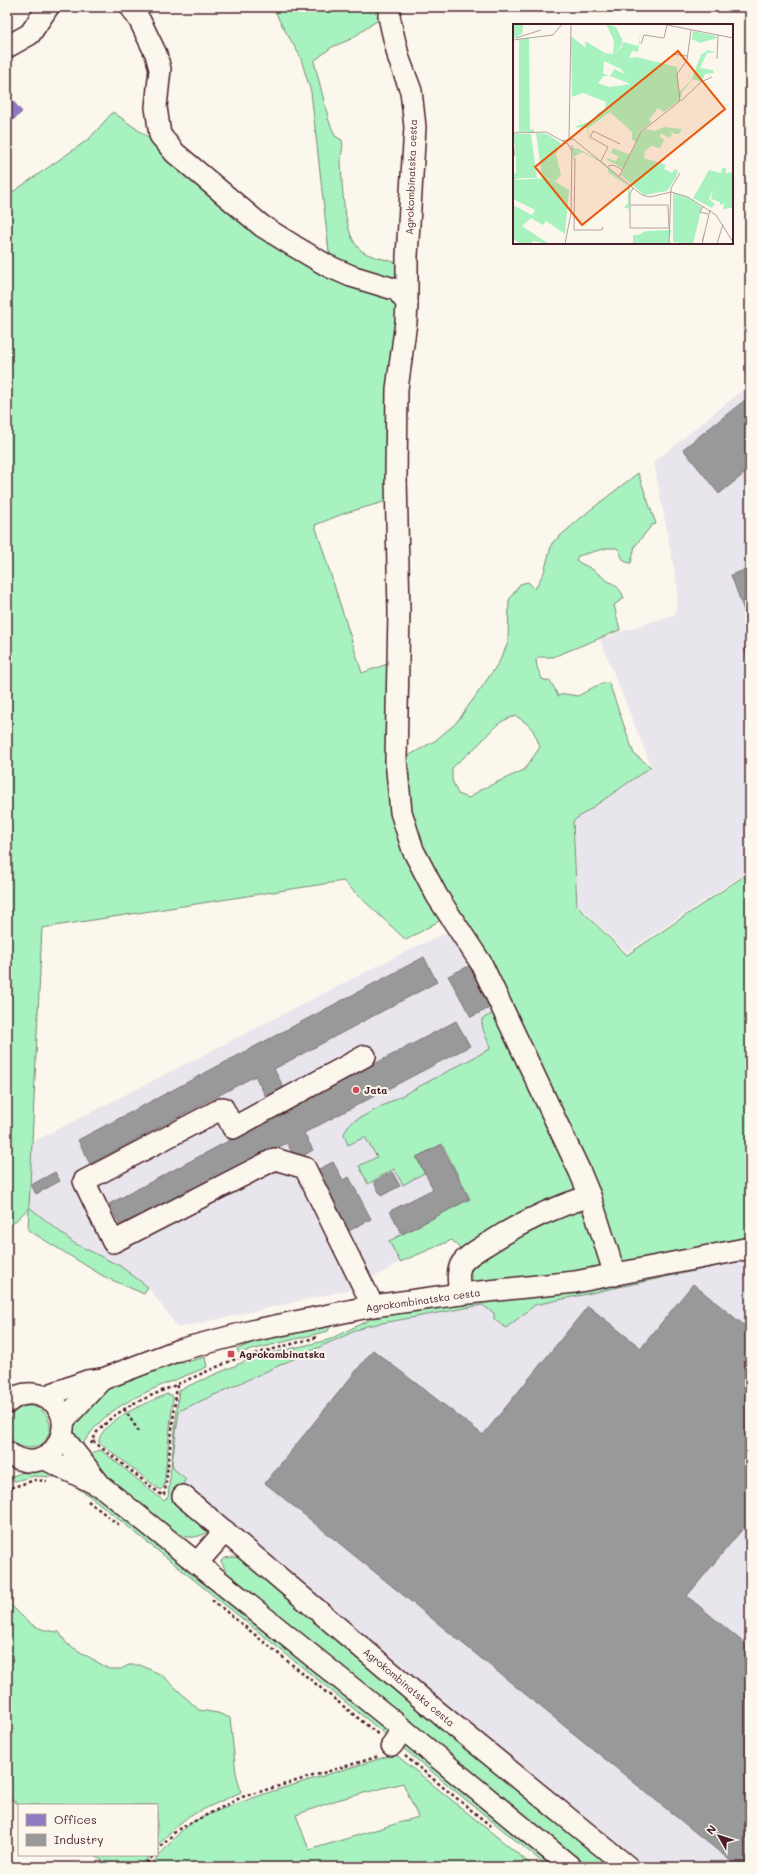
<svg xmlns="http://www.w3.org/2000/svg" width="757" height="1874" viewBox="0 0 757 1874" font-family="Mali,sans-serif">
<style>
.built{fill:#e8e5ed}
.green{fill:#a8f2c0;stroke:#798876;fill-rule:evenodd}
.offices{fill:#8e7cc3;stroke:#7a6095}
.industry{fill:#999;stroke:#817478}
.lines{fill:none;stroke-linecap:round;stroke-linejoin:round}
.minor-casing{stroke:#4a1f2b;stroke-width:24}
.path{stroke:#4a1f2b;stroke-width:2.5;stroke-dasharray:3 3;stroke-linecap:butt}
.minor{stroke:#fbf7ec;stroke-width:21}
.poi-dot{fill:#d1495b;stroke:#fbf7ec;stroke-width:1.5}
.labels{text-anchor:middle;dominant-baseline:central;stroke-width:4;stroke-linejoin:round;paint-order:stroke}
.street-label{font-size:10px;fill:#4a1f2b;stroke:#fbf7ec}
.poi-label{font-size:10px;font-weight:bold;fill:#4a1f2b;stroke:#fbf7ec;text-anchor:start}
.inset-road{fill:none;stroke:#b4a19f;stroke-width:1}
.view{fill:#e8590c;fill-opacity:0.15;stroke:#e8590c;stroke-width:2}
.inset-edge{fill:none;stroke:#4a1f2b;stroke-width:2}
</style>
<rect width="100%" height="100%" fill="#fbf7ec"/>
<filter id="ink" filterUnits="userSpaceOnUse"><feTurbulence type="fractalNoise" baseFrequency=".025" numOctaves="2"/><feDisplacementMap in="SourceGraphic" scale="8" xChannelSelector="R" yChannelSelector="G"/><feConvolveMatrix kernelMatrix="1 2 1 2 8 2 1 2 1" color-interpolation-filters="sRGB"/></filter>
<g filter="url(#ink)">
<g class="built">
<polygon points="750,384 750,870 627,952 578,905 574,820 652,768 600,639 675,614 678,590 654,462"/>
<polygon points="452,930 496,1001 502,1226 460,1249 452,1240 400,1262 354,1289 178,1328 148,1287 120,1266 74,1243 29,1208 31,1143 413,948"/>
<polygon points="750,1259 750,1867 619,1867 172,1500 181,1488 172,1463 179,1411 366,1326 482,1305 494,1313 506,1328 535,1305"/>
</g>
<g class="green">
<path d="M274 7H382L385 19 375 22 351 39 332 47 314 61 329 121 335 136 342 140C344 147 341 153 341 161 342 182 343 239 362 251 373 259 389 258 402 266L398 278 393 281 330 261 311 92 300 56 279 20Z"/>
<polygon points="113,112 159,145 172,157 395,301 399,319 391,500 345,513 315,525 362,673 393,662 391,749 446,917 406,940 343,881 42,928 29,1207 74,1243 120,1266 148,1287 144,1294 103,1276 28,1230 29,1208 7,1229 7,196 89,139"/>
<path d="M638 473 656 524 652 525 635 546 631 563C620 563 623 554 617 548H607L578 556 576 560C581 564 585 565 590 568 596 571 602 577 608 581 617 586 620 588 624 598L614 605 620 630 553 657H539L536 660 537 667 542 679 551 682 558 696 565 694 578 696C588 691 597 683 609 683L634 754 651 767 573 821 577 906 627 955 750 872V1240L622 1262 458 922 408 824 403 759 436 740 456 723 480 690 499 662 508 643 509 600 520 584 528 582 535 589 544 572 552 543 589 511ZM516 716C533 727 533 729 540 747L524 770 480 790 469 798 458 794 452 780V768C461 759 472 751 481 742 493 729 497 721 516 716Z"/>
<path d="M494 1013 577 1188 460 1249 452 1240 400 1262 389 1241 470 1199 442 1144 416 1157 424 1173 403 1185 394 1169 368 1184 359 1166 377 1157 365 1137 348 1145 344 1134 348 1126 354 1121 490 1049C488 1038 481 1030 482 1019Z"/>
<path d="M576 1210C596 1220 597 1245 602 1265L597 1271 478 1284 473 1281 470 1273C490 1237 540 1225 576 1210Z"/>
<path d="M750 1258V1259L535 1305 506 1328 494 1319V1313L482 1305 366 1326 179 1411 172 1463 174 1469 186 1479 172 1500 211 1530C204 1535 196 1538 188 1537 164 1532 106 1479 88 1460L96 1451 101 1450 164 1501 168 1497 179 1390 255 1357 328 1340 373 1318 385 1315Z"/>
<polygon points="331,1325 328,1331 239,1353 237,1349 262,1339"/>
<path d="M205 1357 207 1367C174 1381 126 1396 100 1422 92 1430 86 1440 79 1449L74 1442 71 1429 73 1420 106 1388 168 1364 183 1363Z"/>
<path d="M167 1394 172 1395 173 1398 164 1487 160 1490 99 1442V1439C108 1417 147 1403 167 1394Z"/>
<circle cx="29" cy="1427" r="21"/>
<polygon points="40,1468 59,1473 55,1477 34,1476 15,1481 8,1478 31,1469"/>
<polygon points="80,1482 395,1733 390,1738 95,1500 79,1489 75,1485"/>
<polygon points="233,1557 241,1558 619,1867 583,1867 230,1579 221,1561 224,1558"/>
<path d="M7 1584 12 1595 11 1605C28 1622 33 1630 59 1632L67 1644 109 1669H121L129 1665H140L162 1675 199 1710 218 1713 230 1718 236 1773 241 1792 189 1816 173 1829 157 1847V1805H20L7 1797Z"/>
<polygon points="402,1739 559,1867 548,1867 398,1744"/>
<path d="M395 1754 534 1867H149L180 1832 194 1821 222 1809 267 1793ZM403 1783 418 1817 309 1850 296 1815 337 1800Z"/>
<polygon points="94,1855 150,1855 140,1867 111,1867"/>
</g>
<polygon class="offices" points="7,94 22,112 7,125"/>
<g class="industry">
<polygon points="750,396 750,469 719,494 683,449"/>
<polygon points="750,568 750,627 731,575"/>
<polygon points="750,645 750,662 749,662 744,648"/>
<polygon points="424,957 437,982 274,1069 284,1088 266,1097 255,1076 90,1164 78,1140"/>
<polygon points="471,965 494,1006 471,1017 448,976"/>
<polygon points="456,1021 470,1046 304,1133 313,1150 296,1160 287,1143 122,1229 109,1204"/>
<polygon points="441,1145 469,1199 402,1234 390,1211 433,1189 417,1157"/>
<polygon points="333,1162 343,1180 349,1177 371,1219 347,1232 315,1171"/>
<polygon points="55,1172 60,1181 36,1194 31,1185"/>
<polygon points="392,1172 400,1186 381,1196 374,1182"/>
<polygon points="693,1284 750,1330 750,1520 687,1596 750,1648 750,1867 738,1867 265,1483 373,1350 483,1435 588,1306 641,1348"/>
</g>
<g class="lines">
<g class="minor-casing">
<g id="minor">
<polyline points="131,7 140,21 156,54 160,69 156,107 160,135 175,153 262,226 294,246 328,266 351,276 397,290 407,303 406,322 397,389 396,477 399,612 396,760 401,812 413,850 437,896 481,963 580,1172 590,1196 615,1275"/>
<polyline points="390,7 389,16 392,30 399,59 411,91 415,127 407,256 407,303"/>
<polyline points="7,47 30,34 48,7"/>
<polyline points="365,1056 233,1128 223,1108 84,1181 113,1242 275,1159 305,1168 373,1306"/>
<path d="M460 1294C459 1284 456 1272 462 1263 468 1255 481 1248 489 1243 521 1222 554 1207 590 1196"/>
<polyline points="43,1397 87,1381 103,1379 179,1350 256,1330 373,1306 460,1294 575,1282 750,1248"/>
<path d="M7 1403C16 1395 27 1392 39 1395 89 1408 53 1488 7 1452"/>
<polyline points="63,1421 102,1379"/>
<polyline points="62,1436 101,1486 403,1729 571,1867"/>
<polyline points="43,1458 98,1485"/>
<polyline points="183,1496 434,1709 628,1867"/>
<polyline points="197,1563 225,1531"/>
<polyline points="392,1745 403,1729"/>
</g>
</g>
<g class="path">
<polyline points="124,1409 138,1430 137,1434"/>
<polyline points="93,1441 163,1496 165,1492 177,1385"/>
<polyline points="91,1444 97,1432 111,1418 132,1404 233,1360 318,1337"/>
<polyline points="7,1484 10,1488 35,1480 47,1481"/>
<polyline points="88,1501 119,1525"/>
<polyline points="212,1600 379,1735"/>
<polyline points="405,1756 492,1827"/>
<polyline points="157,1851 177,1830 242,1797 380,1756"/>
<polyline points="142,1867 154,1855"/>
</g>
<use href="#minor" class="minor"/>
</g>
</g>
<g class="poi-dot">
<circle cx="356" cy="1090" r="4"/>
<rect x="227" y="1350" width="8" height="8" rx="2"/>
</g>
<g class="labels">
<g class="street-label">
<text transform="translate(411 177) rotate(-88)">Agrokombinatska cesta</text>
<text transform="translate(423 1300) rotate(-8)">Agrokombinatska cesta</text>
<text transform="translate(409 1687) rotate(40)">Agrokombinatska cesta</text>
</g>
<g class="poi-label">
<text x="364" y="1090">Jata</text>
<text x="239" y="1354">Agrokombinatska</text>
</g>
</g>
<g transform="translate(513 24)">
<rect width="220" height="220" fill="#fbf7ec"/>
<path d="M0 0H12L10 2 9 10 0 15ZM93 0 103 3 109 15V21L101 30 109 23 110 18 125 22 128 8 125 28 119 27 116 34 124 33 164 43 167 76 151 88 145 84 136 96 139 98 130 105 123 118 119 116V108L97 88 75 104 76 118 74 104 61 103 81 96 84 90 92 85 93 78 70 69 59 73 58 12 73 24 72 17 92 29 100 30 101 17ZM91 37 108 45 112 50 101 45 97 52 118 60 96 63 85 59 91 52H96L90 49ZM180 7 203 12 204 14 187 19 179 15ZM16 13 17 106 21 105V108H0L6 107V15ZM195 26 203 28 194 29 187 44 200 46 201 49 192 50 188 58 180 55 169 68 168 75 166 68 178 57 188 31ZM151 103 169 105 166 110H161L158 106 159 111 156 114 148 109 147 113 151 116 147 124 138 122 132 127 131 134 153 141 151 145 159 149 162 145 165 147 163 153 154 167 131 171 108 151 126 112 132 105 142 107ZM23 109 34 110 48 119 43 130 48 151 43 157 29 153ZM0 110H18L24 154H8L0 156 36 154 56 166 52 210 33 197 30 201 18 194 9 202 36 220 20 217 18 220H8L0 215V181L19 191 22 186 0 175V149H3V131ZM59 124 66 125 88 137 117 163 116 189 115 184H111L115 179V162L95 148V145L86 137 69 128 61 133 60 138ZM100 124 115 130 118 128 111 145 94 136V134L103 137 105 132 98 129ZM209 144H213V149L220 148V187L219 184 210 185 212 178 210 181 207 180V178L198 175 200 165 196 175 202 180 199 184 180 174 196 146 208 149ZM160 169 176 174 189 183 180 220 160 218ZM158 206 156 220H120V211H125L133 207Z" fill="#a8f2c0" fill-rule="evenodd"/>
<path class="inset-road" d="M149 0 220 14M3 14 28 6M0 16 40 11 49 0M128 20 131 11 151 14 154 1M161 30 174 32M204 35 205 11M168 77 188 58 199 53M0 109 33 108 55 120 58 126M56 115 58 0M49 117 60 115 129 171 137 173 158 168 175 173 203 191 220 218M0 120 2 132M62 134 61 206H89L90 203M88 137 95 123 77 113 80 107 107 120M95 142 100 141 110 146M106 153 128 108 167 77 164 50 174 36 178 6M117 181H155L156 204H117V170L120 164M190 182 187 188 195 190M191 210 189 220 197 186M52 220 58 189 59 121M156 220 158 164 167 149M204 220 210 200"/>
<path class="view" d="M165 27 212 85 69 201 22 143Z"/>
<rect width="220" height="220" class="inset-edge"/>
</g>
<rect width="757" height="1874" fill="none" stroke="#fbf7ec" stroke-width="24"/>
<rect x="12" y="12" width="733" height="1850" fill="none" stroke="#4a1f2b" stroke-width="1.5" filter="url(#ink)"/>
<rect x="18" y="1804" width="140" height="52" fill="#fbf7ec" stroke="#b4a19f"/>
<rect x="26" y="1814" width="20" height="12" fill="#8e7cc3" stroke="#b4a19f"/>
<text x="54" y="1824" font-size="12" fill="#4a1f2b">Offices</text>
<rect x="26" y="1834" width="20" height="12" fill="#999999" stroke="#b4a19f"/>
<text x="54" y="1844" font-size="12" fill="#4a1f2b">Industry</text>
<g transform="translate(719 1836) rotate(309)" stroke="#fbf7ec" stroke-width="3" paint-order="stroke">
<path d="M0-3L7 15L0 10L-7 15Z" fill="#4a1f2b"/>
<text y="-6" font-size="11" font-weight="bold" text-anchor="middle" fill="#4a1f2b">N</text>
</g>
</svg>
